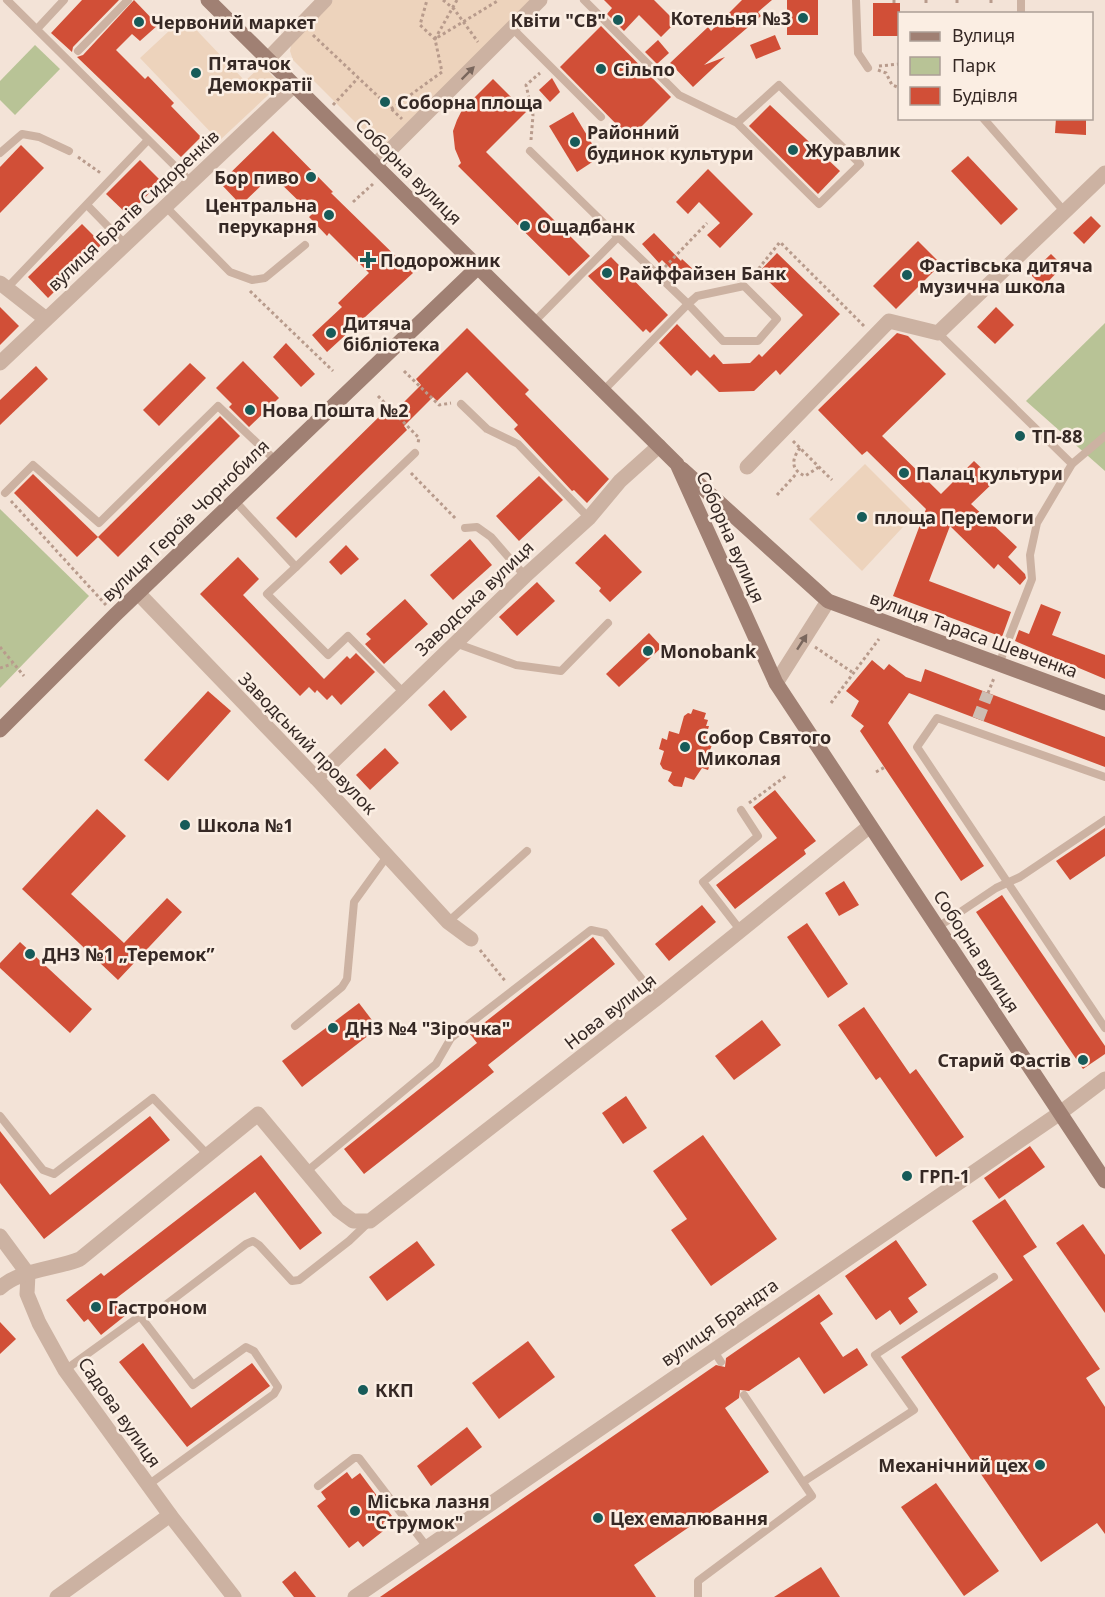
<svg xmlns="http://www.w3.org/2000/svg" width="1105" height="1597" viewBox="0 0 1105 1597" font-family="'Noto Sans',sans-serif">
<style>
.green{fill:#b8c396}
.plaza{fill:#edd3bc}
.building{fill:#d14f37}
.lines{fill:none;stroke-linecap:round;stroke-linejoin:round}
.pedestrian-tunnel{stroke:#cdbeb3;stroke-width:12;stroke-dasharray:12 6;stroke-linecap:butt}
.path{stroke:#b89b8c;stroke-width:3;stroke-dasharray:3 3;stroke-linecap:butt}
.service{stroke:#ccb2a2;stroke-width:8}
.minor{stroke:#ccb2a2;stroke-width:15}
.tertiary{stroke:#ccb2a2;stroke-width:15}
.secondary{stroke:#a08073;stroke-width:15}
.oneway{fill:#7a675d}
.poi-dot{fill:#175b59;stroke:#fbeee3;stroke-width:2}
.labels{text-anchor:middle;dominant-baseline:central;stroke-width:5;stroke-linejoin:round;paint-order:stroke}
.poi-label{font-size:18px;font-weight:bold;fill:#362925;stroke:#fbeee3;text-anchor:start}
.street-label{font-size:18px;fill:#362925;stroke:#fbeee3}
</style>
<rect width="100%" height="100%" fill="#f3e3d7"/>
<g class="green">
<polygon points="35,45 60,69 15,115 0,100 0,81"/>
<polygon points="1105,323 1105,471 1026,401"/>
<polygon points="0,509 89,596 0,688"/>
</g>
<g class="plaza">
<polygon points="333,0 536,0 386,143 378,143 369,136 293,60 290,51 292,41"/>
<polygon points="184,17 245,81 262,65 280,84 219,141 140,58"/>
<polygon points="865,464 915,514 862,571 809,519"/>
</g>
<g class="building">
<polygon points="82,0 119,0 73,47 72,52 51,33"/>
<polygon points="134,0 158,25 140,41 132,34 116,50 145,79 148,76 174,103 171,106 201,137 181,157 77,57 83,55"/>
<polygon points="604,0 654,0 676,22 661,37 639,15 624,31 607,14 612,8"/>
<polygon points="742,0 772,0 758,12 761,16 704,65 725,57 693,87 670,63 708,27 711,31"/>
<rect x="787" y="0" width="31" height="35"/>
<rect x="873" y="3" width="27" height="33"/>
<polygon points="601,26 671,97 630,138 560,67"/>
<polygon points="775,35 781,49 756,59 750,45"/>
<polygon points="658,40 669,53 657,64 645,52"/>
<polygon points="552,78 560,92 550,102 539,90"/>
<polygon points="493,79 526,112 486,152 590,256 569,276 458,166 461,163 455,149 453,131 457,120 462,110"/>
<polygon points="770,105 840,171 818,194 749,126"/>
<polygon points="573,112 600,157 577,172 549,126"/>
<polygon points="1056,118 1086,118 1086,135 1055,133"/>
<polygon points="273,131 333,192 331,193 413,273 327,352 312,335 342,307 338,303 369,273 329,233 327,236 309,217 312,214 272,175 241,205 220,183"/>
<polygon points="21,145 44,168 0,213 0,167"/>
<polygon points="968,156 1018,209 1001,225 951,171"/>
<polygon points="140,160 161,181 128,215 106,194"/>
<polygon points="708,169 753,214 720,248 707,235 720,223 699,202 688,214 676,202"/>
<polygon points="1091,216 1101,226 1084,244 1073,233"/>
<polygon points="82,224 102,244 48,298 28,277"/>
<polygon points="654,233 681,261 682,259 695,271 684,282 662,260 659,263 642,244"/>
<polygon points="918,241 941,264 896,309 873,286"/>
<polygon points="777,253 840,314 780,375 776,370 754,391 719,392 697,370 691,376 659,343 677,324 710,358 714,354 723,364 750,363 759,354 762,357 803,315 759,272"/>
<polygon points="1051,254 1063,266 1043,287 1030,274"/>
<polygon points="611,257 668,315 650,333 646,329 643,332 588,276"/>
<polygon points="0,307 19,326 0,345"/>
<polygon points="996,307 1014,325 995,344 977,327"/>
<polygon points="467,328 529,390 525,394 609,479 587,503 574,490 572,491 514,429 518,425 467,372 437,401 433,397 404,426 407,430 296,538 276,518 387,409 392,414 421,385 416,379"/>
<polygon points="897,333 908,336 946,374 882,436 941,494 974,461 995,481 971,504 1017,547 1008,557 1025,574 1026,578 1020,585 998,564 994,569 950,526 929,581 1011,612 1002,637 893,596 926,509 867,451 862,455 818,410"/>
<polygon points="286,343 315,374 301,387 273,357"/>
<polygon points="243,361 279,398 249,427 229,407 232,404 216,388"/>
<polygon points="190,363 206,378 159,426 143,410"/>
<polygon points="36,366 48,379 0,425 0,400"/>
<polygon points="220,416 240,436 118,557 98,537"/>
<polygon points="33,474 98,537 77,557 14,493"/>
<polygon points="539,476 563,500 519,541 496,516"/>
<polygon points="605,534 642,572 610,602 599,591 601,588 575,563"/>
<polygon points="470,539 492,565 453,600 430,575"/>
<polygon points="346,545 359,559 341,575 329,562"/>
<polygon points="238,557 259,579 243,595 324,679 347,656 350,659 356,653 375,672 341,705 332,695 327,700 317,690 315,693 309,687 300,696 200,594"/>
<polygon points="537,582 555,601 517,636 499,617"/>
<polygon points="405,599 428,624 384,664 365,644 371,639 366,634"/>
<polygon points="1041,604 1061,612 1052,635 1105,655 1105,679 1015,641 1019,630 1029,634"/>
<polygon points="649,633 662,647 619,687 606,674"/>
<polygon points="872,660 884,670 889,664 906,677 921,682 925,669 1105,737 1105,767 909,693 888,723 984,866 961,881 860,731 864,726 851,716 859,701 846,691"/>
<polygon points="444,690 467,717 451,731 428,705"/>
<polygon points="208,691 231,711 168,781 144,760"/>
<polygon points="693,709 706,713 704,719 708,720 706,726 709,726 704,742 712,745 708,755 713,757 708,770 702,768 694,780 685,777 682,787 674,786 668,781 672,772 663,769 660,764 664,751 659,749 662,738 667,740 669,731 679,734 684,716 688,713 691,714"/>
<polygon points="385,748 399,763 370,790 356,775"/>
<polygon points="775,790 816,841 804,850 806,854 735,909 716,885 777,838 753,807"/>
<polygon points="97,809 126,836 71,894 124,943 167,898 182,912 118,980 22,889"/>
<polygon points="1105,828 1105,856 1070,880 1056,861"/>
<polygon points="844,881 859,905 839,916 825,893"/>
<polygon points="1002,895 1105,1046 1105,1054 1083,1069 976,912"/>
<polygon points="702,905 716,922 669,961 655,944"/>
<polygon points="807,923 848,984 828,998 787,937"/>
<polygon points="593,937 615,964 488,1065 494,1072 364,1174 344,1149 477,1043 470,1034"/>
<polygon points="20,942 92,1009 70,1033 0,968 0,963"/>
<polygon points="359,1003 378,1028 302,1087 282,1061"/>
<polygon points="864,1007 910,1074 916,1069 964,1137 936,1157 880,1077 876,1080 838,1025"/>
<polygon points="762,1020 781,1045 734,1080 715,1056"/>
<polygon points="626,1096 647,1128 623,1144 602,1113"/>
<polygon points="150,1116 170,1140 44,1239 0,1183 0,1131 50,1195"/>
<polygon points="703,1135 777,1239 711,1286 671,1230 687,1219 653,1171"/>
<polygon points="1030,1146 1045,1167 999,1199 984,1178"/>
<polygon points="261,1155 322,1233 300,1250 255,1192 114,1300 126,1315 101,1335 88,1319 84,1322 66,1300 101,1273 104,1276"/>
<polygon points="1005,1199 1037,1247 1023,1256 1100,1369 1086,1378 1105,1407 1105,1534 1097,1523 1041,1562 901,1357 1013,1280 972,1221"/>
<polygon points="1083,1224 1105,1255 1105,1313 1056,1243"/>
<polygon points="896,1240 927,1285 908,1298 918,1312 900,1325 890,1310 876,1320 845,1276"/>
<polygon points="417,1241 435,1265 387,1301 369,1277"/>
<polygon points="819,1294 833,1314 820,1323 843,1357 857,1348 868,1365 824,1394 799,1357 749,1391 740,1390 739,1398 725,1408 769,1472 634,1565 656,1597 380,1597 716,1365 725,1367 726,1358"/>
<polygon points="0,1322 16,1339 0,1354"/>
<polygon points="528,1341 555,1377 499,1419 472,1383"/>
<polygon points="143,1343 191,1408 252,1363 270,1386 187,1447 119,1362"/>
<polygon points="467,1427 482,1447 431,1486 417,1466"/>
<polygon points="347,1472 352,1479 360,1473 392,1516 383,1523 387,1528 363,1547 358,1541 349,1548 317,1506 326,1499 321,1492"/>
<polygon points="936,1483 999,1571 964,1596 901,1507"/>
<polygon points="821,1567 840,1597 774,1597"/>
<polygon points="295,1571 316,1597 294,1597 282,1582"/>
</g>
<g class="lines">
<polyline class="pedestrian-tunnel" points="978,719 988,693"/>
<g class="path">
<polyline points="443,0 454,9 478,42"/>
<polyline points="457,0 435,39 499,0"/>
<polyline points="894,0 894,3"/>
<polyline points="957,0 957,3"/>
<polyline points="991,0 991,4"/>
<polyline points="926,3 926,0"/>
<polyline points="313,35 402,119"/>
<polyline points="879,66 900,64"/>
<polyline points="878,70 886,73 892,85 900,88"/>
<polyline points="333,105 358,78"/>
<polyline points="391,109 442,72 435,39 420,25 427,0"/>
<polyline points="531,140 533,115 526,85 540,73"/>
<polyline points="78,157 102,174"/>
<polyline points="353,202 373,184"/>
<polyline points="665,267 707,223"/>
<polyline points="751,278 780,242 864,326"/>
<polyline points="250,291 333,371"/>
<polyline points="404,371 439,405 451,403"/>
<polyline points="378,396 419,438 418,443"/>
<polyline points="793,441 832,480"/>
<path d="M800 448C791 460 791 470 805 476L819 467"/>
<polyline points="411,473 457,520"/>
<polyline points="777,495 797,473"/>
<polyline points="11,501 106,605"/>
<polyline points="0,647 24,676"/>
<polyline points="815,647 852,672"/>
<polyline points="0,668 12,664"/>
<polyline points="988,693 994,678"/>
<polyline points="831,703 879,639"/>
<polyline points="876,772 885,767"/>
<polyline points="749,803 786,776"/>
<polyline points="480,950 506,982"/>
</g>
<g class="service">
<polyline points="7,0 191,182"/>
<polyline points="584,0 679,95 737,123 819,204 860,164 779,85 737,123"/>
<polyline points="856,0 858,53 868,68"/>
<polyline points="1021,14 1021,0"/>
<polyline points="512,28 601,117"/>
<polyline points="37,29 64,0"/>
<polyline points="78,51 128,0"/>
<polyline points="983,118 1064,211"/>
<polyline points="530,151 618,237"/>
<polyline points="0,153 22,134 39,137 69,151"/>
<polyline points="87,205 125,244"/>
<polyline points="165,206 230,272 252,280 265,278 305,245"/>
<polygon points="744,286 777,319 758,341 723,341 688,304 697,296"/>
<polyline points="6,289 148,140"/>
<polyline points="534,322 618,237 688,304 603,391"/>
<polyline points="938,333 1072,464"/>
<polyline points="461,404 487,429 518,444 589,518"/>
<polyline points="5,493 33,465 99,523 218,406 275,460"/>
<polyline points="234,500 296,567 415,453"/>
<polyline points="465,528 477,527 491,537 525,576"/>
<polyline points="296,567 267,594 328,655 348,636 404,693"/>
<polyline points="455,643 516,665 561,671 608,623"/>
<polyline points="999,664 1032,579 1030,555 1037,523 1072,464 1105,436"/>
<polyline points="1105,777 937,718 917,747 1105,1028"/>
<polyline points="448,922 527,851"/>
<polyline points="938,927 996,888 1020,877 1105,820"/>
<polyline points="741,931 703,882 758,836 741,810"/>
<polyline points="295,1026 342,987 347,979 354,902 388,855"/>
<polyline points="0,1116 43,1170 54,1174 153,1098 209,1156"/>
<polyline points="306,1172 436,1064 451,1038 591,930 605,933 657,998"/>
<polyline points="140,1316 193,1385 246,1347 254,1351 278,1387 274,1394 148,1485"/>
<polyline points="713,1350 721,1362"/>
<polyline points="65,1370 140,1316 159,1310 246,1244 253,1241 259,1245 292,1281 299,1280 349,1241 370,1221"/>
<polyline points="803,1482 914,1410 875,1355 994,1277"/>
<polyline points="318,1486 354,1458 359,1458 427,1547"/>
<polyline points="698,1597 698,1581 812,1496 744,1395"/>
</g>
<g class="minor">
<polyline points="0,283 46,319"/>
<polyline points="0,363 294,85"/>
<polyline points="747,467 889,321 938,333 1105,173"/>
<polyline points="138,593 316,778 448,922 471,939"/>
<polyline points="776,683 828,601"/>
<polyline points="316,778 525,576 589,518 620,481 659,446"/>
<polyline points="0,1236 28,1274 27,1294 39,1323 65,1370 170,1515 234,1597"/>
<path d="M0 1288C18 1270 56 1269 80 1259L258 1114 338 1210 353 1221H370L657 998 870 826"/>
<polyline points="57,1597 170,1515"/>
<polyline points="355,1597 1060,1113 1105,1079"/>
</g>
<g class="tertiary">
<polyline points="268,59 325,0"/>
<polyline points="375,165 540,0"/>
</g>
<g class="secondary">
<polyline points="208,0 677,464 776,683 1105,1181"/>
<polyline points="682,469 828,601 1105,703"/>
<polyline points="0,730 115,615 478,267"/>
</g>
</g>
<defs><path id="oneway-solid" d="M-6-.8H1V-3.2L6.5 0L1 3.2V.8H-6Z" transform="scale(1.5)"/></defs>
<g class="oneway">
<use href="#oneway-solid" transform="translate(468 73) rotate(-45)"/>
<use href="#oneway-solid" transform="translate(802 642) rotate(-57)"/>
</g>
<g class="poi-dot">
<circle cx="803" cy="18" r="6"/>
<circle cx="618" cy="20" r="6"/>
<circle cx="139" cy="22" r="6"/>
<circle cx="601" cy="69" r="6"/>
<circle cx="196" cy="73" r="6"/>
<circle cx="385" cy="102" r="6"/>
<circle cx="575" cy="142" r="6"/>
<circle cx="793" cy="150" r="6"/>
<circle cx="311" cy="177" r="6"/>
<circle cx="329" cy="215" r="6"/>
<circle cx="525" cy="226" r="6"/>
<path d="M365 251h6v6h6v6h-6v6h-6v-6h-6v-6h6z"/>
<circle cx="607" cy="273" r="6"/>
<circle cx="907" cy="275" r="6"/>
<circle cx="331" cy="333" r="6"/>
<circle cx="250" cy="410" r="6"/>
<circle cx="1020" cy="436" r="6"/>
<circle cx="904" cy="473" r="6"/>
<circle cx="862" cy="517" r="6"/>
<circle cx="648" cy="651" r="6"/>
<circle cx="685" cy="747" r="6"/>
<circle cx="185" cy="825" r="6"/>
<circle cx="30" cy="954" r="6"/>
<circle cx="333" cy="1028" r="6"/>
<circle cx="1083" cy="1060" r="6"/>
<circle cx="907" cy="1176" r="6"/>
<circle cx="96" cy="1307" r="6"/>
<circle cx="363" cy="1390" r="6"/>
<circle cx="1040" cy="1465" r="6"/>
<circle cx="355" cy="1511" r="6"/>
<circle cx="598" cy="1518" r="6"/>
</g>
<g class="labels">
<g class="poi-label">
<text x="791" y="18" text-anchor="end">Котельня №3</text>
<text x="606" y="20" text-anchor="end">Квіти "СВ"</text>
<text x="151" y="22">Червоний маркет</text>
<text x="208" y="63">П'ятачок<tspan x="208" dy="21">Демократії</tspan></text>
<text x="613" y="69">Сільпо</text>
<text x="397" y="102">Соборна площа</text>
<text x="587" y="132">Районний<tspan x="587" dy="21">будинок культури</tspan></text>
<text x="805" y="150">Журавлик</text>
<text x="299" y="177" text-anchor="end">Бор пиво</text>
<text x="317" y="205" text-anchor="end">Центральна<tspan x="317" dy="21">перукарня</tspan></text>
<text x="537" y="226">Ощадбанк</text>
<text x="380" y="260">Подорожник</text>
<text x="919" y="265">Фастівська дитяча<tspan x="919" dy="21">музична школа</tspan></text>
<text x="619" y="273">Райффайзен Банк</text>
<text x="343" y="323">Дитяча<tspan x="343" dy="21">бібліотека</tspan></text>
<text x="262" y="410">Нова Пошта №2</text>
<text x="1032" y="436">ТП-88</text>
<text x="916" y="473">Палац культури</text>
<text x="874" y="517">площа Перемоги</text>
<text x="660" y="651">Monobank</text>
<text x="697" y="737">Собор Святого<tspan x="697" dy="21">Миколая</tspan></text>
<text x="197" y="825">Школа №1</text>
<text x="42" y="954">ДНЗ №1 „Теремок”</text>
<text x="345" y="1028">ДНЗ №4 "Зірочка"</text>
<text x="1071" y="1060" text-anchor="end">Старий Фастів</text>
<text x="919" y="1176">ГРП-1</text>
<text x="108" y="1307">Гастроном</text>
<text x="375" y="1390">ККП</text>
<text x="1028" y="1465" text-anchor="end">Механічний цех</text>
<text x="367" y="1501">Міська лазня<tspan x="367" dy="21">"Струмок"</tspan></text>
<text x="610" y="1518">Цех емалювання</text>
</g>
<g class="street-label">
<text transform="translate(409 171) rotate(45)">Соборна вулиця</text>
<text transform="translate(133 210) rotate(-43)">вулиця Братів Сидоренків</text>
<text transform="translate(185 520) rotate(-44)">вулиця Героїв Чорнобиля</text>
<text transform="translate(731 537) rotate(66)">Соборна вулиця</text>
<text transform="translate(474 598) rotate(-44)">Заводська вулиця</text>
<text transform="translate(974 634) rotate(20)">вулиця Тараса Шевченка</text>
<text transform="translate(308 743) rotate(46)">Заводський провулок</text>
<text transform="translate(977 951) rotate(57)">Соборна вулиця</text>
<text transform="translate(610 1011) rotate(-38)">Нова вулиця</text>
<text transform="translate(719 1322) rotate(-35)">вулиця Брандта</text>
<text transform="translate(120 1412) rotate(55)">Садова вулиця</text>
</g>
</g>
<rect x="898" y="12" width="195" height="108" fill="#fbeee3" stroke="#ac9f97" stroke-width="1.5"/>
<rect x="910" y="32" width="30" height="9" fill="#a08073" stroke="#ac9f97" stroke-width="1.5"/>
<text x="952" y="42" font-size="18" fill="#362925">Вулиця</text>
<rect x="910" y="57" width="30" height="18" fill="#b8c396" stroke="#ac9f97" stroke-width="1.5"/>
<text x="952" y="72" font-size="18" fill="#362925">Парк</text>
<rect x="910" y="87" width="30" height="18" fill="#d14f37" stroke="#ac9f97" stroke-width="1.5"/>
<text x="952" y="102" font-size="18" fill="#362925">Будівля</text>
</svg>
